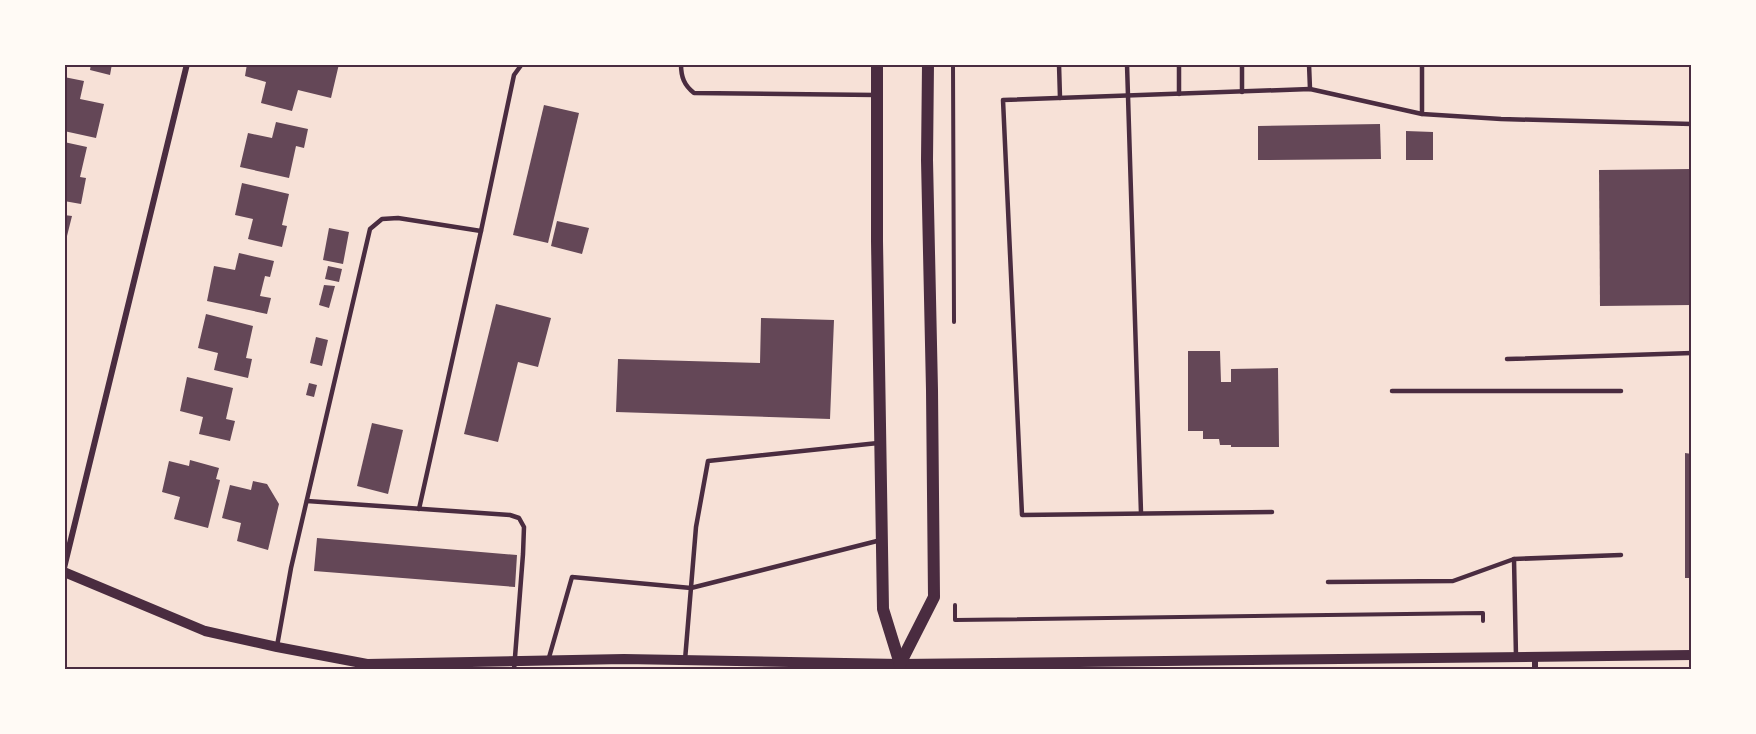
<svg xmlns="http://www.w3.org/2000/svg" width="1756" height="734" viewBox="0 0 1756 734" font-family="'PT Sans',sans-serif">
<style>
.building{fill:#644757}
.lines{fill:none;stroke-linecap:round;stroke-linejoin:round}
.path{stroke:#4a2c40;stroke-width:4}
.service{stroke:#4a2c40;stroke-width:4.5}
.minor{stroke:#4a2c40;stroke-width:6}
.tertiary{stroke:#4a2c40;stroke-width:10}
.secondary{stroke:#4a2c40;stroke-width:12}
.neatline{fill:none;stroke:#4a2c40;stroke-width:2}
</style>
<rect width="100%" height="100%" fill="#f7e1d7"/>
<g class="building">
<polygon points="91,64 112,64 110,75 90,70"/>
<polygon points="247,64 339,64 331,98 298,90 292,111 261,103 266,82 245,76"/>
<polygon points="64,77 84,81 80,99 104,104 96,138 64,131"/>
<polygon points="544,105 579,113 548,243 513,235"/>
<polygon points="276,122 308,129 304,148 296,146 289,178 240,167 248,133 272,138"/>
<polygon points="1380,124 1381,159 1258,160 1258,126"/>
<polygon points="1406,131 1433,132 1433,160 1406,160"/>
<polygon points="64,142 87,147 80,177 86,178 81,204 64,201"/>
<polygon points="1692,169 1692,305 1600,306 1599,170"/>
<polygon points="242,183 289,194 282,225 287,226 282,247 248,239 253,219 235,215"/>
<polygon points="64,215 72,216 65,244 64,244"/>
<polygon points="557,221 589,228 582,254 551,246"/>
<polygon points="329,228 349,232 343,264 323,260"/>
<polygon points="239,253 274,261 270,277 265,276 260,296 271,298 267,314 207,301 214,266 235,270"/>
<polygon points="328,266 342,269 339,282 325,279"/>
<polygon points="324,285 335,286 329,308 319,305"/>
<polygon points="496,304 551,318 538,367 518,362 498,442 464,434"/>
<polygon points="206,314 253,326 246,358 252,359 248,378 214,370 218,353 198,348"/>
<polygon points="761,318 834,320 830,419 616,412 618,359 760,363"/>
<polygon points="316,337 328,340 322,366 310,363"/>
<polygon points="1188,351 1220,351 1221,382 1231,382 1231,369 1278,368 1279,447 1231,447 1231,445 1220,445 1219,439 1203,439 1203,431 1188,431"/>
<polygon points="187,377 233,388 226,419 235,421 230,441 199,434 203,417 180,411"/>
<polygon points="309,383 317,385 314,397 306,395"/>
<polygon points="372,423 403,430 388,494 357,486"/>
<polygon points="1685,453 1692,454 1692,578 1685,578"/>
<polygon points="190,460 219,468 216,479 220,480 208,528 174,519 180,497 162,492 169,461 189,466"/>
<polygon points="253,481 267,484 279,504 268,550 237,541 241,523 222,518 230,485 251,490"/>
<polygon points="317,538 517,555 515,587 314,571"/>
</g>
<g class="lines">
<g class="path">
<polyline points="953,64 954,322"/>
<polyline points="955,605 955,620 1483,613 1483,621"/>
</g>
<g class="service">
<path d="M681 64C681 77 684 85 694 93L876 95"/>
<polyline points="1059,64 1060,98"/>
<polyline points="1127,64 1141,513"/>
<polyline points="1242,64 1242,92"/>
<polyline points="1309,64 1310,89"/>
<polyline points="1422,64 1422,114"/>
<polyline points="1179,94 1179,64"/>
<polyline points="1507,359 1692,353"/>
<polyline points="1392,391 1621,391"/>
<polyline points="307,501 510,515 519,518 524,527 523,554 514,670"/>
<polyline points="419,509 481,231 514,75 522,64"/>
<polyline points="1272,512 1022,515 1003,100 1310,89 1422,114 1501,119 1692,124"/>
<polyline points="1514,559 1516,657"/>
<polyline points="1328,582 1453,581 1514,559 1621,555"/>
<polyline points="277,646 291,568 370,229 382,219 398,218 481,231"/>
<polyline points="685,660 696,527 708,461 878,443"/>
<polyline points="548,661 572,577 691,588 881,540"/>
</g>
<g class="minor">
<polyline points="64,568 187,64"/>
<polyline points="1535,670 1535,657"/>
</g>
<polyline class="tertiary" points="64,572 205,631 277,647 367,664 624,659 900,664 1692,655"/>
<g class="secondary">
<polyline points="877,64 877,241 883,609 900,664 900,670"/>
<polyline points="900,664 934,597 932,390 927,160 928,64"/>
</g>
</g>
<rect width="1756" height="734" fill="none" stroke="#fffaf5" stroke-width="132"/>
<rect x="66" y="66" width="1624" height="602" class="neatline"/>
</svg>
